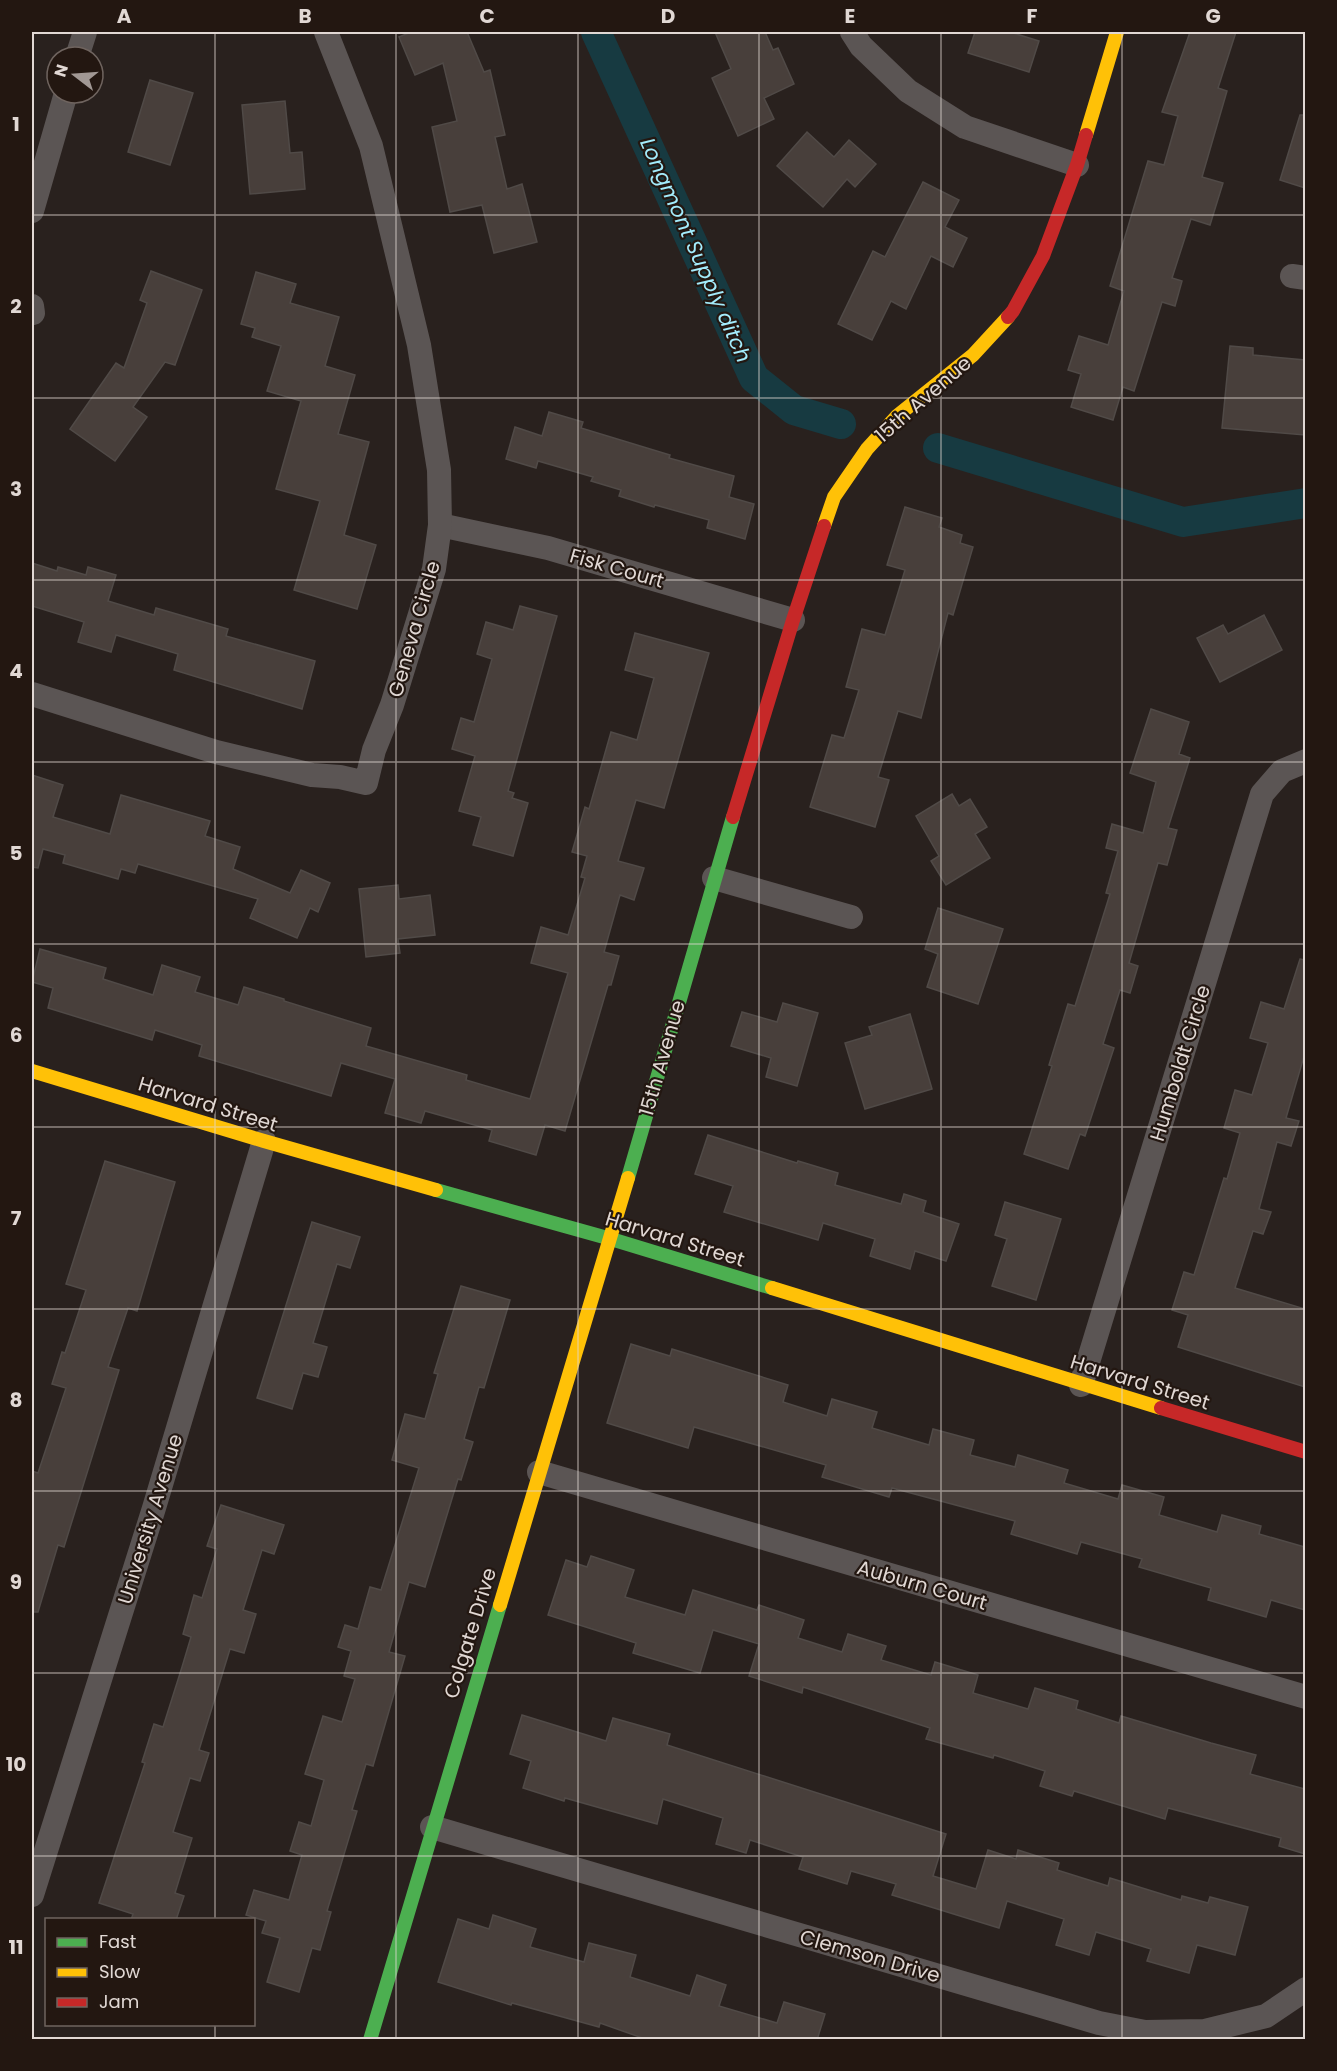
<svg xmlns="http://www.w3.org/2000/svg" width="1337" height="2071" viewBox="0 0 1337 2071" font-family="Poppins,sans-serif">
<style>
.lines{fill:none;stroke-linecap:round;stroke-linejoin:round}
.canal{stroke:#173a41;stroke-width:30}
.building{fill:#483f3b;stroke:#504a47;stroke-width:1.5}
.street{stroke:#5b5554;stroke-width:24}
.fast{stroke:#4caf50;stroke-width:14}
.slow{stroke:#ffc107;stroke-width:14}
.jam{stroke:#c62828;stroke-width:14}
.grid{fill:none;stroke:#e1d8d4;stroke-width:1.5;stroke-opacity:0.55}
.labels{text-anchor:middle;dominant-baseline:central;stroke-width:4.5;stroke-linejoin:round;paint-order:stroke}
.street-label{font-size:20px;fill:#e1d8d4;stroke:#231711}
.water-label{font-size:21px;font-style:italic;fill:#a3ecfc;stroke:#231711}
.neatline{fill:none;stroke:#e1d8d4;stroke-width:2}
.grid-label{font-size:20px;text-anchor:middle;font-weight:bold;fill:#e1d8d4}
</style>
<rect width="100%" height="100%" fill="#29211e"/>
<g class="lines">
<g class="canal">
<polyline points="596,32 754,378 794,410 841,424"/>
<polyline points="938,448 1183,522 1306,503"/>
</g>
</g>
<g class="building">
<polygon points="411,32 467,32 484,72 490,70 505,135 495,137 507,189 522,184 537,242 494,253 482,205 450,212 432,127 457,121 443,63 415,75 399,37"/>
<polygon points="715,32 765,32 773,50 778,48 794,84 764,98 774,119 738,136 712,78 731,69"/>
<polygon points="975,32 1010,32 1039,41 1029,72 968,53"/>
<polygon points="1190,32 1236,32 1218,88 1227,91 1202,177 1223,183 1210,225 1191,219 1172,278 1182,281 1175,306 1162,302 1134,391 1123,387 1113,420 1071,407 1081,374 1068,370 1079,336 1108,345 1124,291 1110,286 1148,161 1164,165 1178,116 1162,112"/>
<polygon points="150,80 193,93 170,165 128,152"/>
<polygon points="285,101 290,153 302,152 305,189 250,194 242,105"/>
<polygon points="1300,115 1305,115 1305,188 1280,180"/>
<polygon points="807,132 834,157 849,140 876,164 855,187 847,179 823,207 777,166"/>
<polygon points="923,182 959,200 945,227 967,238 953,267 931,256 906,309 891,301 872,340 838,324 873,251 885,257"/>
<polygon points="151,271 202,290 175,365 165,362 133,407 147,417 115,461 70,429 116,363 124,368 147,303 140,300"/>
<polygon points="256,272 296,284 290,303 339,317 325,366 355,375 338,434 369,442 344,535 376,545 357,609 294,590 320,501 276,489 301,401 267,391 281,346 252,337 255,328 241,324"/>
<polygon points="1230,346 1253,348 1253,355 1305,360 1305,435 1222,428"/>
<polygon points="549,412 583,422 581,428 670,455 669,458 734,476 729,497 754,504 745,539 707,528 709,520 655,505 654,507 619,496 621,490 591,481 593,477 538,461 536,468 506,459 515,427 542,436"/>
<polygon points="905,507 942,518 939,527 962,535 960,543 973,547 953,615 948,613 921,718 898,711 878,777 889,780 875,827 810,807 832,735 844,738 859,690 846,687 862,629 885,635 905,570 887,565"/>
<polygon points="32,563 57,571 58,567 86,575 88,567 116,575 108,601 154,615 156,608 228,629 226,636 315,661 302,709 174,670 178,654 116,635 111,652 78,642 84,622 32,606"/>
<polygon points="520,606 557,616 508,791 514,793 512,798 528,803 513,856 473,845 481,817 459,811 475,756 452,749 461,718 474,722 492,659 477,654 486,622 513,630"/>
<polygon points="1264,615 1282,650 1220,682 1197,638 1223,625 1228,634"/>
<polygon points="635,633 709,653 664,808 636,800 618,861 644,868 634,900 620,895 604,952 619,956 611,985 608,985 565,1131 545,1125 536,1155 489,1141 492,1130 425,1111 421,1123 385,1113 395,1079 341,1063 331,1096 199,1056 202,1045 155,1030 152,1040 48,1008 53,988 32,982 40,949 106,968 103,979 153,995 162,965 200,977 195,992 238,1005 244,987 284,999 284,1001 371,1028 366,1046 467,1075 466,1080 530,1099 568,973 531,963 541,927 568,935 585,878 581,877 587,856 572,852 585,807 589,809 611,732 637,740 654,678 625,670"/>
<polygon points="1151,709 1189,722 1179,754 1190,758 1168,828 1177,830 1167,865 1158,863 1129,963 1138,966 1130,993 1120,990 1103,1044 1114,1048 1085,1136 1080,1134 1068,1169 1024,1154 1052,1066 1049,1065 1068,1004 1075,1006 1110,894 1106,893 1118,851 1106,848 1112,824 1143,833 1156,782 1130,773"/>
<polygon points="32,775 63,785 53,817 110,834 121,795 210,821 205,836 240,847 233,869 290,893 301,870 330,883 318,912 310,908 297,938 250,918 258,899 138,864 135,873 121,869 118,879 63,863 65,855 43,849 38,868 32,867"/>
<polygon points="952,794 959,806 970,799 987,827 975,834 990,858 946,885 931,861 939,856 916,816"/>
<polygon points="398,885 399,899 430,895 435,935 398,939 400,953 366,957 359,889"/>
<polygon points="938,908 1003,929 978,1004 927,987 938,954 925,949"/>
<polygon points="1300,959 1305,960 1305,1053 1286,1118 1299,1121 1291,1146 1277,1142 1259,1209 1271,1212 1263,1234 1253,1231 1235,1288 1305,1309 1305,1387 1178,1347 1188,1315 1172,1310 1184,1272 1194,1275 1224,1178 1227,1179 1240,1133 1224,1128 1235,1090 1252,1095 1268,1043 1250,1038 1261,1002 1284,1009"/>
<polygon points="783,1003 818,1013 797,1086 766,1077 771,1058 731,1046 742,1012 777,1022"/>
<polygon points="910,1014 932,1089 865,1109 845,1043 872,1035 869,1027"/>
<polygon points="708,1135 797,1163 798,1161 838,1173 835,1185 901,1204 904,1194 926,1201 923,1212 959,1224 946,1261 915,1251 910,1269 870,1256 875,1239 823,1223 818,1240 724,1212 733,1186 695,1174"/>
<polygon points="105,1161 175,1182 137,1311 128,1308 108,1367 119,1370 64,1547 58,1545 38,1612 32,1612 32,1471 38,1473 66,1388 52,1384 62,1352 65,1353 86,1290 66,1284"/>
<polygon points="1005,1202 1061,1219 1036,1300 992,1286 1007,1239 995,1235"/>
<polygon points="312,1222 360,1237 350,1268 337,1264 313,1343 327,1347 318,1377 303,1373 292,1409 257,1398"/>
<polygon points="461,1286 510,1300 484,1388 479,1387 464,1439 473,1442 461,1480 458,1479 425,1587 409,1582 389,1652 405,1656 373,1766 366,1764 352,1810 357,1811 327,1911 331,1912 320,1950 312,1948 299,1992 267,1982 280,1938 262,1933 266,1921 246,1915 254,1890 289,1900 302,1855 290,1851 299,1822 311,1826 324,1780 305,1774 323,1716 342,1722 355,1679 344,1676 351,1651 338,1647 345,1625 358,1629 370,1587 381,1590 419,1468 392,1460 405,1414 425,1419 438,1374 434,1373"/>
<polygon points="631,1344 670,1356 672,1349 788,1385 783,1402 827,1416 832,1399 877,1412 872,1428 929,1445 933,1429 974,1440 970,1455 1015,1467 1018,1455 1068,1470 1064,1483 1118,1499 1122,1485 1164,1497 1159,1515 1217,1532 1222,1515 1261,1526 1259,1534 1305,1547 1305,1610 1271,1600 1266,1617 1208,1600 1211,1588 1139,1567 1142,1559 1081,1542 1077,1554 1011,1534 1015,1521 892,1488 889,1497 822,1477 826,1465 694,1427 688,1448 607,1423"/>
<polygon points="221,1505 284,1525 274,1554 262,1550 243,1610 256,1614 244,1653 230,1649 199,1750 209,1753 200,1781 190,1778 173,1832 192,1838 175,1893 184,1896 176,1920 131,1920 133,1914 99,1903 145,1763 142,1762 154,1724 163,1727 182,1667 191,1637 183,1634 194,1595 202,1598 217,1549 207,1546"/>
<polygon points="591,1556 634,1570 625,1597 685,1615 693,1590 757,1610 759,1605 804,1620 798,1638 842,1652 848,1634 886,1646 881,1660 931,1675 935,1662 978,1675 973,1693 1028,1709 1035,1688 1078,1701 1076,1709 1119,1723 1121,1716 1211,1743 1256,1755 1250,1774 1305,1789 1305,1854 1279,1846 1281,1838 1168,1808 1165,1819 1074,1791 1072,1796 1040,1786 1045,1771 994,1755 993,1758 926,1739 930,1728 803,1687 802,1693 749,1676 759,1644 713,1630 700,1673 633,1653 636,1643 548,1615 566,1560 587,1567"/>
<polygon points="522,1715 606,1741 613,1718 670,1734 667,1745 946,1834 933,1876 976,1889 988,1850 1016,1859 1018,1850 1059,1863 1057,1870 1108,1886 1110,1878 1181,1900 1182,1896 1208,1903 1210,1897 1248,1907 1235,1955 1197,1945 1189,1973 1147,1961 1151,1949 1096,1932 1089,1955 1056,1945 1064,1919 1007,1901 999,1928 892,1895 896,1884 851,1871 847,1884 799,1869 803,1857 750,1840 746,1853 716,1844 723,1818 663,1799 657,1824 565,1798 564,1801 523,1788 531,1761 510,1754"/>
<polygon points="493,1915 536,1929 530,1947 584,1962 589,1943 636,1955 630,1977 690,1996 697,1975 726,1985 719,2006 777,2023 784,2002 825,2014 817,2040 648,2040 600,2023 599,2027 512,2003 511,2005 438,1982 458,1919 489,1929"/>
</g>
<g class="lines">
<g class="street">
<polyline points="852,32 861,46 908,91 965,127 1077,165"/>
<polyline points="77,57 85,32"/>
<polyline points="32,211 66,93"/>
<polyline points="1292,276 1306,278"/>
<polyline points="32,306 33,313"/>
<polyline points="440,525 548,548 793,620"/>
<polyline points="32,694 216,752 312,775 340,777 366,783 374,750 392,705 434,569 440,525 439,470 419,345 371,146 326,32"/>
<polyline points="714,878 851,917"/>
<polyline points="1081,1385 1262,794 1282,771 1306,761"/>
<polyline points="539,1472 1306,1697"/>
<polyline points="432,1827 1099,2023 1145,2032 1205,2031 1266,2016 1306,1989"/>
<polyline points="32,1895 154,1508 264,1141"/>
</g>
<g class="fast">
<polyline points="628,1178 733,817"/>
<polyline points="436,1190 611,1239 772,1288"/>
<polyline points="370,2040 500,1605"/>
</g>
<g class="slow">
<polyline points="1086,135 1117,32"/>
<polyline points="824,526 834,497 867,449 897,416 973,355 1008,317"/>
<polyline points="32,1071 264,1141 436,1190"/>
<polyline points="772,1288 1161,1408"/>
<polyline points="500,1605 628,1178"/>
</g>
<g class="jam">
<polyline points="1008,317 1013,311 1043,256 1077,165 1086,135"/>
<polyline points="733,817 793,620 824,526"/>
<polyline points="1161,1408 1306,1452"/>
</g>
</g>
<path class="grid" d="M215 32V1920M396 32V2040M578 32V2040M759 32V2040M941 32V2040M1122 32V2040M32 215H1306M32 398H1306M32 580H1306M32 762H1306M32 944H1306M32 1127H1306M32 1309H1306M32 1491H1306M32 1673H1306M32 1856H1306M215 2024V2040"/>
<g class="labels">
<g class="street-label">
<text transform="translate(923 399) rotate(-41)">15th Avenue</text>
<text transform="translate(617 568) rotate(16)">Fisk Court</text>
<text transform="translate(414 629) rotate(-74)">Geneva Circle</text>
<text transform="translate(662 1058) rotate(-74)">15th Avenue</text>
<text transform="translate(1180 1063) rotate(-73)">Humboldt Circle</text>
<text transform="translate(208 1104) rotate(17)">Harvard Street</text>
<text transform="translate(675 1239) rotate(17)">Harvard Street</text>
<text transform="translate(1140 1382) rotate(17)">Harvard Street</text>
<text transform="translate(150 1519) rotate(-73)">University Avenue</text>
<text transform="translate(922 1585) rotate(16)">Auburn Court</text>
<text transform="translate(470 1633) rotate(-73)">Colgate Drive</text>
<text transform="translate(870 1956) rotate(16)">Clemson Drive</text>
</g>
<g class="water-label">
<text transform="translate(696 250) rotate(66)">Longmont Supply ditch</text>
</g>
</g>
<rect width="1337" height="2071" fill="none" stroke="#231711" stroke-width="66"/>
<rect x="45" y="1918" width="210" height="108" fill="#231711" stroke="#6f645f" stroke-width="1.5"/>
<rect x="57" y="1938" width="30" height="9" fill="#4caf50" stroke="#6f645f" stroke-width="1.5"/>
<text x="99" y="1948" font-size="18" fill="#e1d8d4">Fast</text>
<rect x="57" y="1968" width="30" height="9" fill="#ffc107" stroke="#6f645f" stroke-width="1.5"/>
<text x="99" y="1978" font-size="18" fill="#e1d8d4">Slow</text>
<rect x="57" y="1998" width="30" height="9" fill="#c62828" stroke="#6f645f" stroke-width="1.5"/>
<text x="99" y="2008" font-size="18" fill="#e1d8d4">Jam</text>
<g transform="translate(75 75) rotate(287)"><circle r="28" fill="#231711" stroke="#6f645f" stroke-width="1.5"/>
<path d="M0-4.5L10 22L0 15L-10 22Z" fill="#a19894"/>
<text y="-9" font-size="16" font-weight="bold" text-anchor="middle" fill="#e1d8d4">N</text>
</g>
<rect x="33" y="33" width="1271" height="2005" class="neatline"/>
<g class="grid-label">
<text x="124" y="23">A</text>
<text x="305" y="23">B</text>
<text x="487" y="23">C</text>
<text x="668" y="23">D</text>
<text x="850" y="23">E</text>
<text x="1032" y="23">F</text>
<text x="1213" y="23">G</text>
<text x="16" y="131">1</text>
<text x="16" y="313">2</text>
<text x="16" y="496">3</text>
<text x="16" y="678">4</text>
<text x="16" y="860">5</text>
<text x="16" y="1042">6</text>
<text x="16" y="1225">7</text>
<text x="16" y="1407">8</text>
<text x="16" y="1589">9</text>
<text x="16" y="1771">10</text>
<text x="16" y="1954">11</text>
</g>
</svg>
